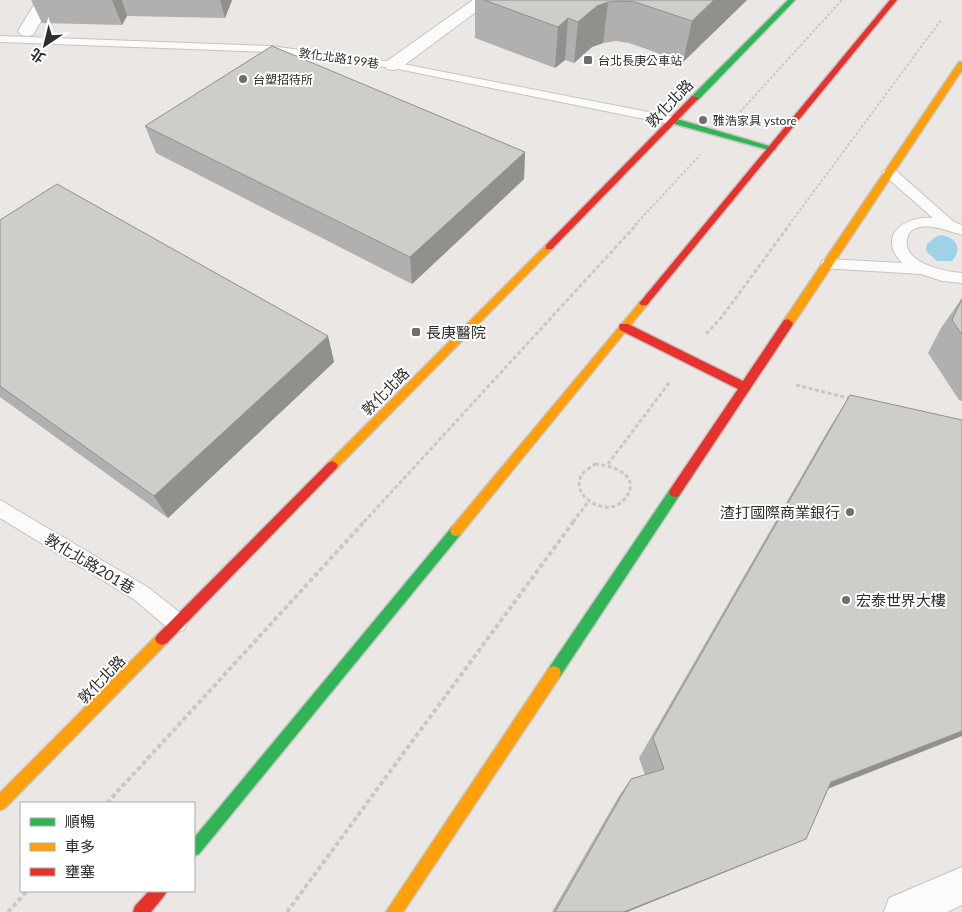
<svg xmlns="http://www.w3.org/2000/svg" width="962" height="912" viewBox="0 0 962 912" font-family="Lato,'Noto Sans TC',sans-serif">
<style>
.water{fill:#9ed2e6}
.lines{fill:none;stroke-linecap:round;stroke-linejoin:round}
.lane-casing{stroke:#c4c4c3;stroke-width:2}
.street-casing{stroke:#c4c4c3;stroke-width:2}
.fast-casing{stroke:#c4c4c3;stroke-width:3}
.slow-casing{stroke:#c4c4c3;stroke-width:3}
.jam-casing{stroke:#c4c4c3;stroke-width:3}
.path-far2{stroke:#c8c8c8;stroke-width:2;stroke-dasharray:2.5 2;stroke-linecap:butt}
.path-far1{stroke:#c8c8c8;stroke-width:3;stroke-dasharray:4 2.5;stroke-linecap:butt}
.path{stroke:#c8c8c8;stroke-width:4;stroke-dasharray:4.5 3;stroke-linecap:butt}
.lane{fill:#fcfbfb;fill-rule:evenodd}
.street{fill:#fcfbfb;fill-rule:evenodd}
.fast{fill:#30b455;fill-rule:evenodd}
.slow{fill:#ff9f0a;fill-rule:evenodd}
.jam{fill:#e5322d;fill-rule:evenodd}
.wall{fill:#b2b0ae}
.shaded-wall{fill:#91908d}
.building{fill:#cfcdca;stroke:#91908d}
.poi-dot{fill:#6f6e6d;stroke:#fff;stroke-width:2}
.labels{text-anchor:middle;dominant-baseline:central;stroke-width:4;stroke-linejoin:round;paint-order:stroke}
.far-street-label{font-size:12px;fill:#2d2d2d;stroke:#fff}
.far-poi-label{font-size:12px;fill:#2d2d2d;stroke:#fff;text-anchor:start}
.street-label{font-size:15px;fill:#2d2d2d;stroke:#fff}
.poi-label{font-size:15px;fill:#2d2d2d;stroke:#fff;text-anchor:start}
</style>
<rect width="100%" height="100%" fill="#eae7e4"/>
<path class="water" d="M942 235C958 239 962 249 952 261H937L926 251 927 244 937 236Z"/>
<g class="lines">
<g class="lane-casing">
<g id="lane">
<polygon points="0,36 270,46 393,62 674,117 680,121 674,125 393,68 270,52 0,42"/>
<path d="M889 168 894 169 954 222 962 225V235C948 231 935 225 920 227 915 228 909 231 908 236 898 262 945 272 962 273V283L942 281 921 274 823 268 821 264 823 260 828 259 902 263C877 236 903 216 933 218L884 175 882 172Z"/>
<polygon points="0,500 149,588 184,616 187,623 184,630 177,632 170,630 135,600 0,518"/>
</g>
</g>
<g class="street-casing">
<g id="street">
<polygon points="37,0 53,0 33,35 27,36 21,35 18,31"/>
<polygon points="473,0 492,0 399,69 393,70 387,69 384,65 387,61"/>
<polygon points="962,867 962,905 947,912 884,912 889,898"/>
</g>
</g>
<g class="fast-casing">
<g id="fast">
<polygon points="788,0 795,0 698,100 692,100 692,96"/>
<polygon points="671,119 677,119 776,148 775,150 769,150 671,123"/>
<polygon points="675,487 679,488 681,492 679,496 559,678 554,680 549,678 547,673 549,668 671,488"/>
<polygon points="456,526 460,527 462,531 460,535 199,854 194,856 194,838 452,527"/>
</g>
</g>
<g class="slow-casing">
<g id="slow">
<polygon points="959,62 962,62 962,70 792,326 784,326 783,323 784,320"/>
<polygon points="549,244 554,247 552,249 336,469 328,469 326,466 328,463 546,245"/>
<polygon points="644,299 649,303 647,305 460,535 456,536 452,535 450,531 452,527 641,301"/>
<polygon points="162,633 167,635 169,639 167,643 5,808 0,810 0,793 157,635"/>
<polygon points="554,666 559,668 561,673 559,678 403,912 386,912 549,668"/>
</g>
</g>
<g class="jam-casing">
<g id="jam">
<polygon points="890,0 897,0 647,305 641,305 639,303 641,301"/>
<polygon points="692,96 699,98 552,249 546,249 546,245"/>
<polygon points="788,319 793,323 792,326 679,496 675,497 671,496 669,492 671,488 738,389 620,330 619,327 620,324 628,324 743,381 784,320"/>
<polygon points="332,461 336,463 338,466 336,469 167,643 162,645 157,643 155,639 157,635 328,463"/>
<polygon points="149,891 167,891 164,896 151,912 133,912 135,906"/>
</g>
</g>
<g class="path-far2">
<polyline points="740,112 842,0"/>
<polyline points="635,225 700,155"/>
<polyline points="789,225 941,20"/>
</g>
<g class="path-far1">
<polyline points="706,334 721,318 790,224"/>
<polyline points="796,385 852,399"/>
<path d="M595 464C610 465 639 474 628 494 626 498 622 503 617 505 600 514 568 493 583 473 586 470 591 467 595 464Z"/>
<polyline points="608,464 669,383"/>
<polyline points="364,522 637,224"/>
<polyline points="573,522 588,502"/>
</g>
<g class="path">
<polyline points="107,803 365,521"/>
<polyline points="8,912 27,891"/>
<polyline points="287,912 574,521"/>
</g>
<use href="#lane" class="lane"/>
<use href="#street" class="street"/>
<use href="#fast" class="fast"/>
<use href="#slow" class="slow"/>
<use href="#jam" class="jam"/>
</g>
<g class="wall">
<polygon points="31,0 232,0 225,18 127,16 122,25 42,23"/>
<polygon points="475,0 747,0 683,62 629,43 616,41 603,43 592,47 574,63 565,60 555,68 475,38"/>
<polygon points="145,126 525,152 524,179 412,284 156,153"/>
<polygon points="0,220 328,336 334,362 168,518 0,397"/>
<polygon points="962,298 962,401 959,400 928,353 941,328"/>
<polygon points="850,395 828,789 806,839 777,851 627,912 552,912 619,796 631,779 645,775 639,758 827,432"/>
</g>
<g class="shaded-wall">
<polygon points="112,0 122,0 127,16 122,25"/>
<polygon points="220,0 232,0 225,18"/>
<polygon points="714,0 747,0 683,62 692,21"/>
<polygon points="608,2 603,43 592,47 574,63 578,22 597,6"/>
<polygon points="568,18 565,60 555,68 558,27"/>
<polygon points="525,152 524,179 412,284 410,257"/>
<polygon points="328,336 334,362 168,518 154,496"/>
<polygon points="962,731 962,736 802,799 831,782"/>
<polygon points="806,839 777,851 627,912 624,912"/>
</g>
<g class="building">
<polygon points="484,0 714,0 692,21 635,2 622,1 608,2 597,6 578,22 568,18 558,27"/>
<polygon points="272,46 525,152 410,257 145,126"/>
<polygon points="57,184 328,336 154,496 0,386 0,220"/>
<polygon points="962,299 962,335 952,320"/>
<polygon points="850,395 962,420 962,731 831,782 806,839 624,912 555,912 631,779 664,769 653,738"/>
</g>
<g class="poi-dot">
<rect x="583" y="55" width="10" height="10" rx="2.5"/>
<circle cx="243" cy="79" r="5"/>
<circle cx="703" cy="120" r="5"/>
<rect x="411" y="327" width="10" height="10" rx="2.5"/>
<circle cx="850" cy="512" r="5"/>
<circle cx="846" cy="600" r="5"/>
</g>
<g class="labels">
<g class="far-street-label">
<text transform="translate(339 58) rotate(8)">敦化北路199巷</text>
</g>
<g class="far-poi-label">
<text x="598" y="60">台北長庚公車站</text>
<text x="253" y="79">台塑招待所</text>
<text x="713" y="120">雅浩家具 ystore</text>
</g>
<g class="street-label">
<text transform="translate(669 103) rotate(-46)">敦化北路</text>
<text transform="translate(385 391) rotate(-45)">敦化北路</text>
<text transform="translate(90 563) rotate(31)">敦化北路201巷</text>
<text transform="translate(101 679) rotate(-46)">敦化北路</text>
</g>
<g class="poi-label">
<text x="426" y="332">長庚醫院</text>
<text x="840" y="512" text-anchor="end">渣打國際商業銀行</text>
<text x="856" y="600">宏泰世界大樓</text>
</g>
</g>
<rect x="20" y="802" width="175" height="90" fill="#ffffff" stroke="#ababab"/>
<rect x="30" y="818" width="25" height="8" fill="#30b455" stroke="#ababab"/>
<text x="65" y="827" font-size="15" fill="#2d2d2d">順暢</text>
<rect x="30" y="843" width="25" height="8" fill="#ff9f0a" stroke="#ababab"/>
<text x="65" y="852" font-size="15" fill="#2d2d2d">車多</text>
<rect x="30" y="868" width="25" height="8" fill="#e5322d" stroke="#ababab"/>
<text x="65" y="877" font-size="15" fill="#2d2d2d">壅塞</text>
<g transform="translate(45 45) rotate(215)" stroke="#ffffff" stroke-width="4" paint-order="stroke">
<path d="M0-4L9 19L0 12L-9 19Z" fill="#2d2d2d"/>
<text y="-8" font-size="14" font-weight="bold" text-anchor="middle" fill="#2d2d2d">北</text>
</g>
</svg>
